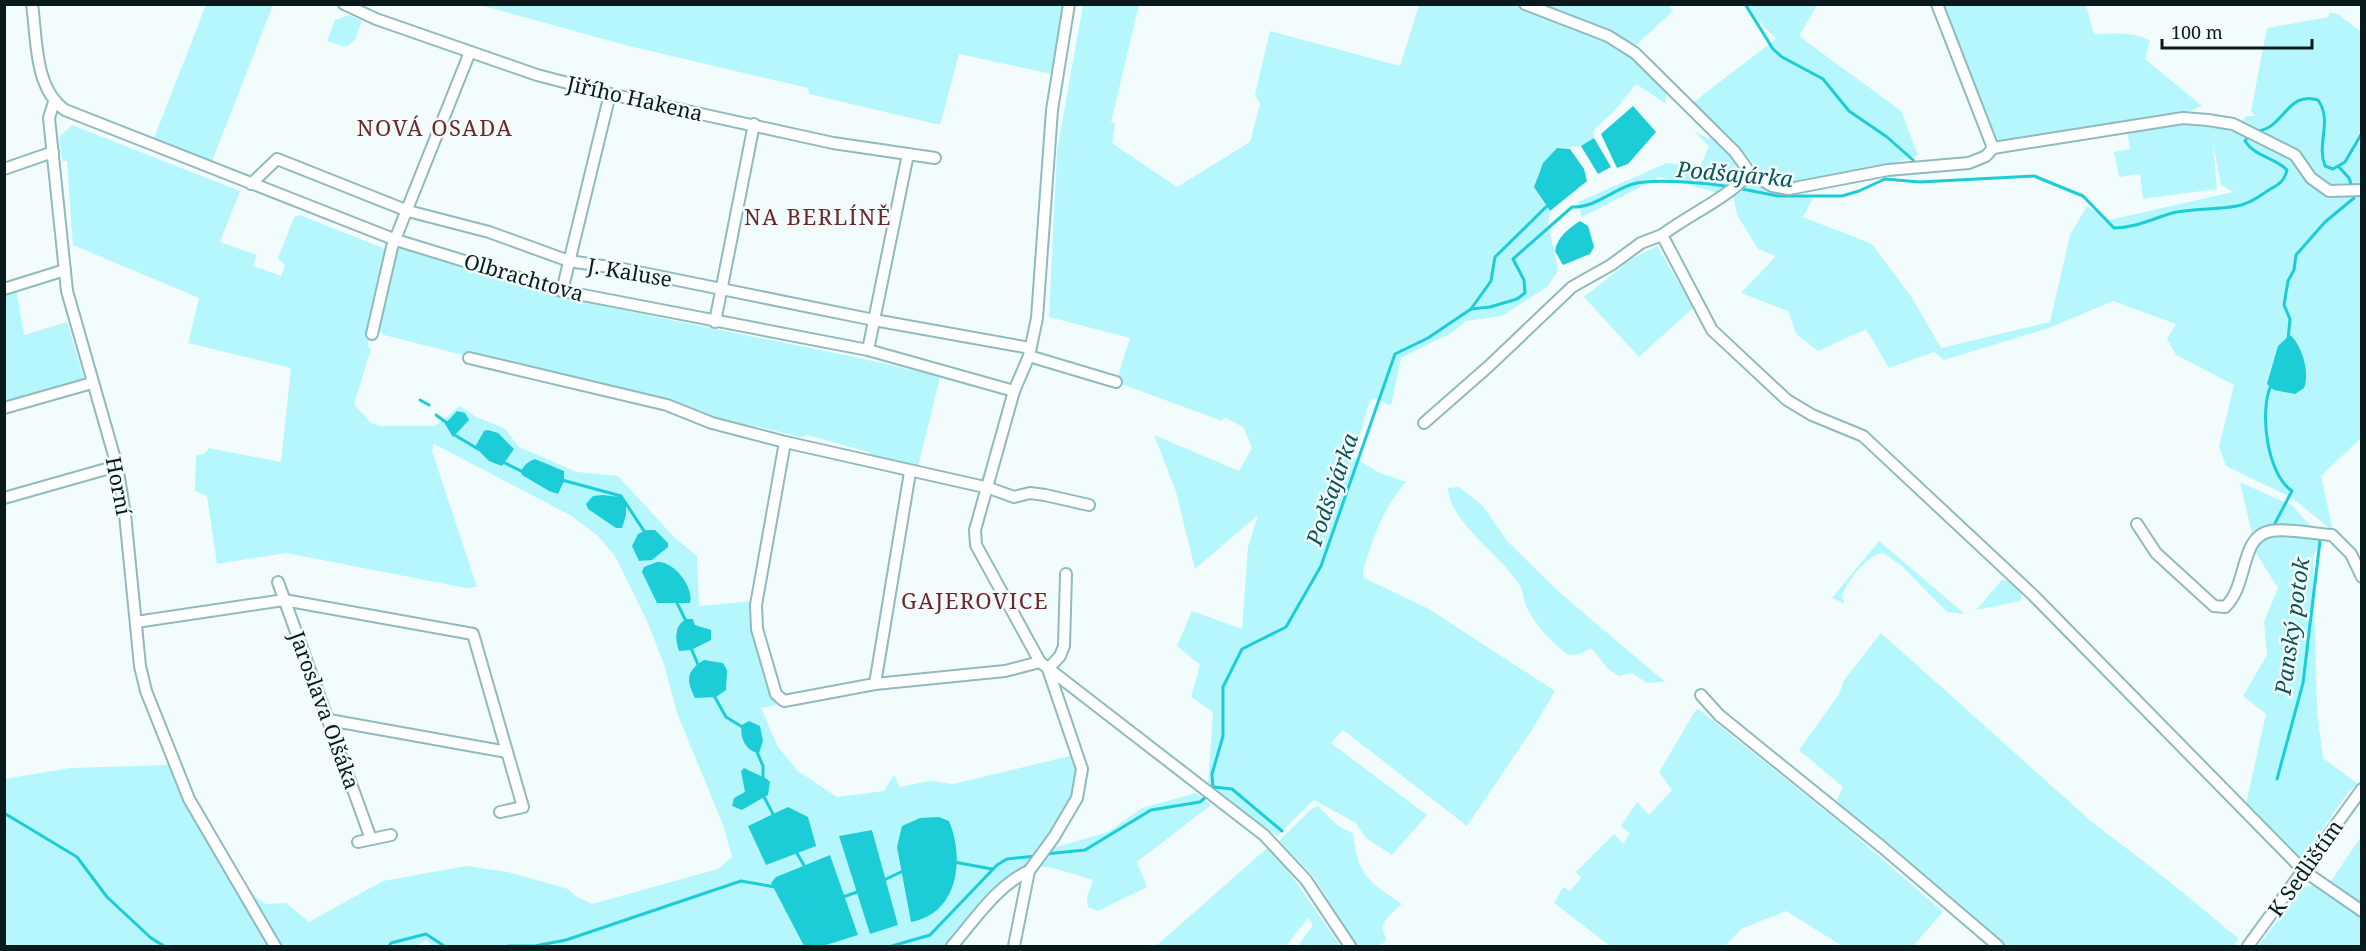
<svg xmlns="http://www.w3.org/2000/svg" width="2366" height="951" viewBox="0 0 2366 951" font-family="'Noto Serif',serif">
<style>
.green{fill:#b5f7fc;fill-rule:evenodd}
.water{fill:#1cccd7}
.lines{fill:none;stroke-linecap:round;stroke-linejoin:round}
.stream{stroke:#1cccd7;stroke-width:3}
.minor-casing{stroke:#8fbabe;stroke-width:14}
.minor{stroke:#fff;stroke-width:10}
.labels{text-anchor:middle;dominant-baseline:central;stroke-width:5;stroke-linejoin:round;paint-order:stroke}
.street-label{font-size:21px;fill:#091a1c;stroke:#f3fcfd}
.neighbourhood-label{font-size:22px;letter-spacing:1.5px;fill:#6d2729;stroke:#f3fcfd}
.water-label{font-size:22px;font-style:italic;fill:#0e5256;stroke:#f3fcfd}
</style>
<rect width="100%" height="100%" fill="#f3fcfd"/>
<g class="green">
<polygon points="206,5 273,5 212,161 154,138"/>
<polygon points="480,5 1063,5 1052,74 959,54 940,125 809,94 808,88 625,45"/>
<path d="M1083 5H1139L1111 122 1115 124 1112 143 1177 187 1250 142 1260 104 1255 94 1270 31 1400 66 1419 5H1515L1618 45 1637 59 1667 89 1665 103 1636 84 1614 111 1593 131 1594 138 1581 146 1557 148C1536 170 1527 185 1550 211L1548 224 1558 270 1547 287 1502 316 1466 321 1451 333 1401 358 1391 406 1376 399 1370 400 1353 457 1378 472 1406 482C1382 509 1374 537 1363 570L1364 578 1429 609 1555 691 1533 728 1467 826 1343 730 1331 743 1427 815 1392 855 1366 838 1356 823 1314 800 1277 836 1208 785 1213 712 1191 697 1200 665 1177 646 1192 611 1242 629 1248 547 1258 515 1195 569 1176 492 1154 435 1239 471 1252 448 1243 427 1224 417 1222 421 1116 382 1130 338 1049 317 1057 151Z"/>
<polygon points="1540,5 1668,5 1673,11 1634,47"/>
<polygon points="1744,5 1817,5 1799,36 1901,111 1918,155 1885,166 1791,186 1775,184 1691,104 1776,39"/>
<path d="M1944 5H2086L2094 34C2112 34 2135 31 2150 41L2145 59 2202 106 2183 114 2002 142 1992 136Z"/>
<polygon points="2329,13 2338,14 2361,32 2362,437 2321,476 2333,531 2292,498 2226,466 2219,447 2234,385 2176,355 2167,339 2176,324 2113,301 2049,328 1944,360 1934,352 1889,368 1866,329 1818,351 1796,334 1788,311 1741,293 1776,256 1758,249 1737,215 1732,190 1719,193 1660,177 1582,217 1578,202 1667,163 1700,167 1709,146 1694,131 1709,139 1714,137 1734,157 1738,173 1782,193 1813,198 1803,217 1872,244 1912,298 1941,348 2050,322 2070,235 2087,206 2109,220 2233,192 2221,185 2213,144 2217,189 2143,199 2140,174 2119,177 2114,152 2130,149 2127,130 2177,122 2219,124 2221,128 2235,132 2246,116 2255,116 2251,111 2267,28 2329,17"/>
<polygon points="349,15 362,21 355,40 346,47 327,41 335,20"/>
<path d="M72 125 240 191 220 242 257 255 253 266 281 276 285 265 278 258 294 217 300 215 388 250 369 331 368 347 371 349 354 404 371 423 380 426H435L460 406 476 417 504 428 519 447 577 472 618 476 675 538 697 556 699 606 753 601 756 643 777 705 761 708 778 747 798 771 837 797 884 791 894 775 900 787 929 781 953 784 1078 754 1077 792 1047 841 1056 847 1108 832 1142 808 1196 793 1211 805 1137 862 1147 887 1098 911 1088 907 1087 897 1093 880C1080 877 1051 865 1039 867 1010 872 974 925 955 946H823L858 935 830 855 776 877 771 883 804 946H432L427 940 415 946H5L4 779 70 768 170 765 221 868 265 904 286 903 309 922 383 881 466 866 508 872 568 889 577 897 592 904 718 869 732 857 723 825 677 713 664 664 646 619 615 556 598 536 570 515 434 444 432 451 477 587 466 588 286 553 217 564 207 496 195 491 196 455 205 454 209 448 281 462 291 368 188 343 199 298 73 245 67 161H62L59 137ZM535 459 564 471 549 491 522 475ZM593 496 626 514 622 527 586 504ZM693 619 695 625 710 630 711 640 679 651 676 641V631ZM748 770 767 779 768 795 742 810 734 798 745 792 744 785ZM788 807 766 865 749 826ZM872 830 898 925 870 934 839 836Z"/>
<path d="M399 246C471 271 544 293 619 309 726 333 834 350 940 377L918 467 870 456 869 452 807 435 800 437 756 426 754 429 384 335 377 329 395 248Z"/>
<polygon points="1657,246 1693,308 1639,357 1584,297 1633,258"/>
<polygon points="16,288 24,335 67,322 85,382 5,405 5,291"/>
<polygon points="2240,482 2293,506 2322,540 2313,557 2317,712 2323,758 2358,784 2349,791 2300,861 2246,804 2266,714 2243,696 2267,655 2264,622 2278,588 2257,555"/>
<path d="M1459 487 1483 506 1507 541 1559 592 1665 682 1647 683 1632 673 1619 676 1608 669 1591 648 1580 654 1568 655C1553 643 1537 628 1528 610 1523 602 1524 592 1519 584 1502 556 1449 522 1448 488Z"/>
<path d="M1879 541 1965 614 1947 612 1902 566 1883 553C1868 554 1845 583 1842 597L1845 604 1832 598Z"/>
<polygon points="2002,580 2014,582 2021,590 2021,601 1976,610"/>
<polygon points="1881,633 2092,822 2169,881 2239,939 2233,946 2005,946 1836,802 1843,787 1799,750 1839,694 1844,680"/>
<polygon points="1697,708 1843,825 1943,912 1913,946 1842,946 1786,911 1741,929 1725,946 1610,946 1554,903 1563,887 1570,891 1581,878 1576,872 1614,834 1623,844 1630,833 1621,826 1637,802 1649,815 1672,790 1659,772"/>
<path d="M1318 806 1338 826 1353 833C1357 875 1369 882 1402 904 1390 915 1376 923 1387 939L1380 946H1357L1314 877 1279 841 1311 809Z"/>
<polygon points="2361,837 2361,907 2328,885"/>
<polygon points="1267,848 1278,856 1340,946 1298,946 1313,925 1308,918 1286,946 1156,946"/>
<polygon points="2315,885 2361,918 2361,946 2258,946 2304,887"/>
</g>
<g class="water">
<polygon points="1633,106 1656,132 1628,164 1617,168 1601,134"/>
<polygon points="1594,138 1611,167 1598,174 1581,146"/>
<polygon points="1557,148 1570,149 1584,169 1587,181 1550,211 1534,187 1543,163"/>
<path d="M1580 221 1588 226 1594 247 1590 254 1563 265 1555 251C1557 237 1569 228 1580 221Z"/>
<path d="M2290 335C2302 345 2310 373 2304 388L2295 394 2274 390 2267 384 2278 346Z"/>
<polygon points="457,411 465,413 469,420 453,437 445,424"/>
<polygon points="488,430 498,433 514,449 502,466 489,461 475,447 484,431"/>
<path d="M535 459 564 471V481L558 494 549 491 522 475C519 468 529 461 535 459Z"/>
<polygon points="603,495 620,497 626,502 626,515 622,528 616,528 588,509 586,504 593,496"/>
<polygon points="647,530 655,530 668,543 668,547 652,560 639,561 632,546 638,534"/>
<path d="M657 562C674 561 694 587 690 603H657L642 572 644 567Z"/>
<path d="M686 619H693L695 625 711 630V640L691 650 679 651C675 639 674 626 686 619Z"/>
<path d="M704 660 723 663 727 670 726 690 716 697 695 698C686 680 686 671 704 660Z"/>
<path d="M749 721 760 726 763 741 759 753C746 752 739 737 742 725Z"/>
<polygon points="744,768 767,779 770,782 768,795 742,810 732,806 734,798 745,792 741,771"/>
<polygon points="788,807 808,817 816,846 766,865 748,826"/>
<path d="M939 817 949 821C965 860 958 913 911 922L897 847 902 826 920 818Z"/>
<polygon points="872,830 898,925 870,934 839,836"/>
<polygon points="830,855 858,935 823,946 804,946 771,883 776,877"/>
</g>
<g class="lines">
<g class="stream">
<polyline points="1745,4 1773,49 1782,57 1823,79 1849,111 1887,137 1913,160 1914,165"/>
<path d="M2257 131C2284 129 2287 90 2318 100 2333 121 2316 144 2325 166L2333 169 2345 162 2362 133"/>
<polyline points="2339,167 2349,178 2352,187"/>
<path d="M1737 188 1778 196H1842L1859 191 1885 179 1920 182 2034 176 2083 196 2114 228C2135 228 2152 219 2172 213 2194 208 2215 210 2237 206 2250 204 2259 196 2269 190 2279 184 2284 182 2287 170 2274 157 2255 157 2245 141L2249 135"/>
<polyline points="1471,309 1491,281 1495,257 1548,205"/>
<polyline points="2288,340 2290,319 2284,305 2288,281 2294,270 2296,255 2325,222 2354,198 2354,195"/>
<path d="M2271 385C2259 412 2267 474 2292 491L2273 527"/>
<polyline points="420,400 429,405"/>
<polyline points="436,415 447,423"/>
<polyline points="453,434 478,449"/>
<polyline points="505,463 523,472"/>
<polyline points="562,480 621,496 646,534"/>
<polyline points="677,603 686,621"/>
<polyline points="691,648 699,667"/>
<polyline points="713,694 726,717 744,728"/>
<polyline points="757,752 763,766 763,780"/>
<polyline points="2277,779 2303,683 2320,541 2317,537"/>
<polyline points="1213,787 1232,789 1282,831"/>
<path d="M1213 791 1212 774 1223 736V687L1242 649 1286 627 1321 566 1395 354 1428 338 1471 309 1490 307 1517 299 1525 293 1524 280 1513 259 1572 207C1595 208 1612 190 1633 184 1653 178 1709 183 1730 187"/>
<polyline points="763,795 774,816"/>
<polyline points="4,813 77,857 107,897 151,938 164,946"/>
<polyline points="795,850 805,867"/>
<polyline points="1046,854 1085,850 1151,810 1200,802 1208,795"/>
<polyline points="954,862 992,869"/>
<polyline points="882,881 903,871"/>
<polyline points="843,897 860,891"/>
<polyline points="389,946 391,943 426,934 444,946"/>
<polyline points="508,946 535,946 566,940 741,881 775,887"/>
<polyline points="892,946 930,935 997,865 1007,859 1036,856"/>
</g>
<g class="minor-casing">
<g id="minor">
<path d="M32 4C37 39 34 88 65 110L396 240 562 291 868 350 1014 391"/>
<polyline points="344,4 376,19 537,75 610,94 833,143 935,158"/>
<polyline points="1069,4 1052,110 1037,318 1029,356 1014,391 975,530 976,545 1040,662 1264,835 1306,880 1350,946"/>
<polyline points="1525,4 1608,36 1635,53 1735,152 1750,173 1772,186 1789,189 1888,170 1969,163 1986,156 1993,148 2183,118 2208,120 2233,124 2295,155 2311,178 2329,191 2362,190"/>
<polyline points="1937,4 1993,148"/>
<polyline points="54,102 49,118 67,291 117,466 125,514 140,666 146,691 189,799 275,946"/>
<polyline points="4,169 53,152"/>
<path d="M1750 173C1725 200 1691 213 1662 235L1712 330 1787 400 1812 415 1863 436 2033 595 2304 871 2362 911"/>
<polyline points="251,184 277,159 408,211 489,232 569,261 623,269 874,320 1030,348"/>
<polyline points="4,289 65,270"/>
<polyline points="562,291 610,94"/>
<polyline points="715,322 754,124"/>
<polyline points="372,334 392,247 470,52"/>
<polyline points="868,350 908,154"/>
<polyline points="1029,356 1116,382"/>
<polyline points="469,358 667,405 712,423 785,442 989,488 1014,497 1030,493 1045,495 1089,505"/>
<polyline points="4,408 92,383"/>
<polyline points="1424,423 1489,366 1572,287 1611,265 1641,243 1662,235"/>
<polyline points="785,442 756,605 757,629 776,694 784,701 875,684 1005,671 1040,662"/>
<polyline points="4,498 117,466"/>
<path d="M2137 524 2156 553 2214 606 2225 607C2249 585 2239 536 2271 531 2290 528 2314 534 2332 535L2351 554 2362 577"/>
<polyline points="278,582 371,839"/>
<polyline points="136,622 284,600 473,634 523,807 500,812"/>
<polyline points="875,684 910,472"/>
<polyline points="1701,695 1719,715 1882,847 1998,946"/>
<polyline points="329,720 507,752"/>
<polyline points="358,842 391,835"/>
<path d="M952 946C974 921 997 885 1029 871"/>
<polyline points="1014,946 1029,871 1054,837 1077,798 1082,769 1048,669 1060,656 1064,646 1066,574"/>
<polyline points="2248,946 2362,789"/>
</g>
</g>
<use href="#minor" class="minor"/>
</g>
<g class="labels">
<g class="street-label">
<text transform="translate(635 98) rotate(13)">Jiřího Hakena</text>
<text transform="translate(630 272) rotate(10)">J. Kaluse</text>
<text transform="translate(524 277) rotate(16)">Olbrachtova</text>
<text transform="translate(119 486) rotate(79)">Horní</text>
<text transform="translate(325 710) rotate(70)">Jaroslava Olšáka</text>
<text transform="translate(2305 868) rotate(-55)">K Sedlištím</text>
</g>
<g class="neighbourhood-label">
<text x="435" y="127">NOVÁ OSADA</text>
<text x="818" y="216">NA BERLÍNĚ</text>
<text x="975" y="600">GAJEROVICE</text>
</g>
<g class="water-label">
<text transform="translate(1735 173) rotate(5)">Podšajárka</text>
<text transform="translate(1331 489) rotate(-71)">Podšajárka</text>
<text transform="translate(2291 626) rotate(-82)">Panský potok</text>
</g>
</g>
<rect width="2366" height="951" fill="none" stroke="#091a1c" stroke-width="12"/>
<path d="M2162 39v9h150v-9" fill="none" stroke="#091a1c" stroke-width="3"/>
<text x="2171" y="39" font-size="18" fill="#091a1c" stroke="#f3fcfd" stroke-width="4.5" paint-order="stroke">100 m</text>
</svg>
